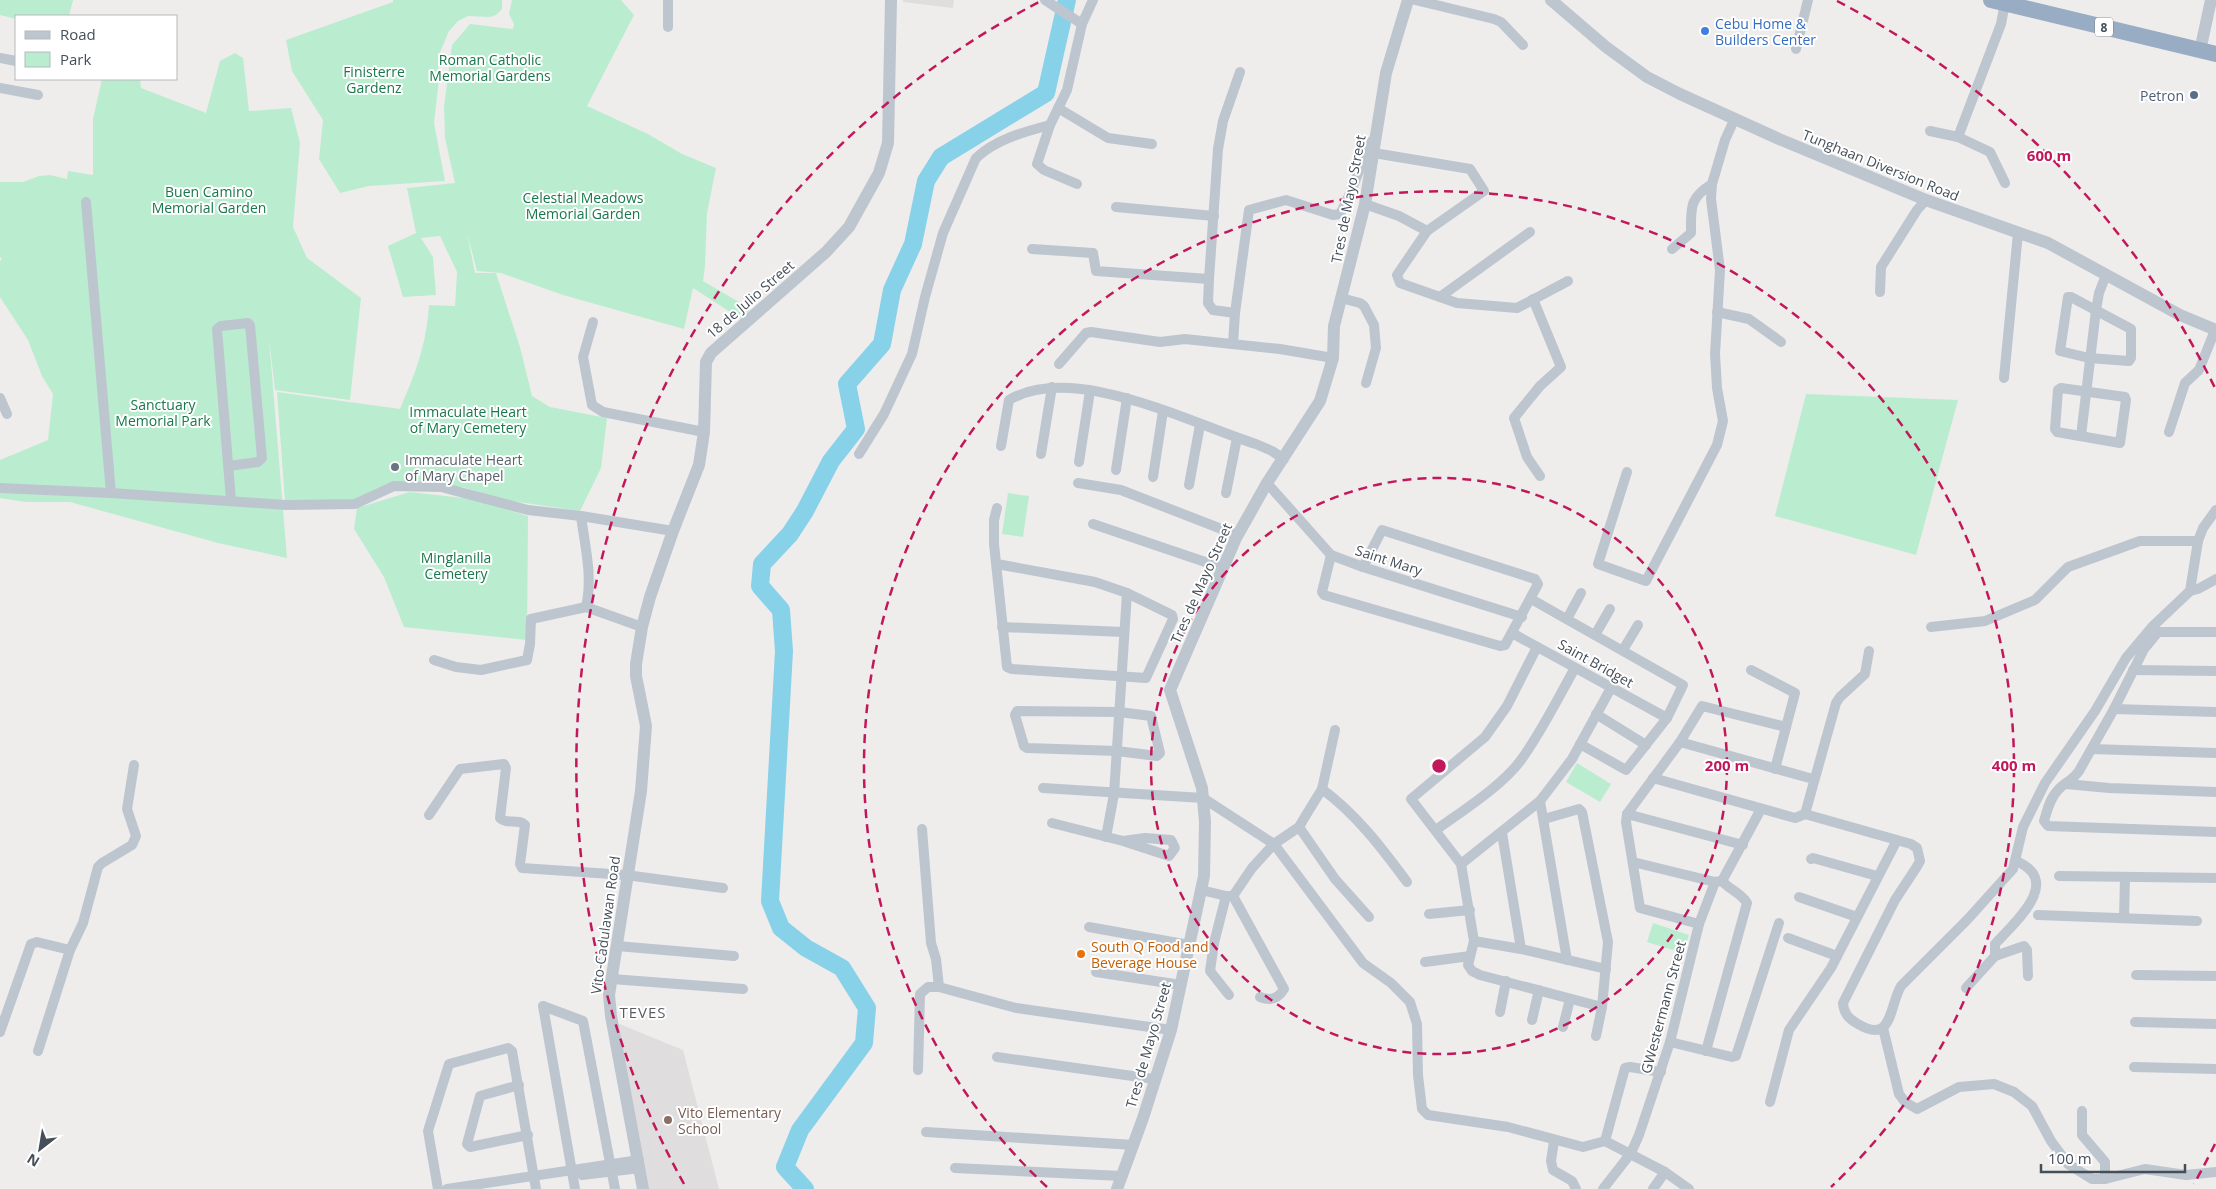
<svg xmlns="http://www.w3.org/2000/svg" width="2216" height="1189" viewBox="0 0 2216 1189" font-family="'Open Sans',sans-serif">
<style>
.education{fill:#e0ddde}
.green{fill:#baedcf}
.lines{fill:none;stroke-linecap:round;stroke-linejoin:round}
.river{stroke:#88d2e9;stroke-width:18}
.minor{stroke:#bdc6cf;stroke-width:10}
.tertiary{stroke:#bdc6cf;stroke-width:12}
.trunk{stroke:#98acc3;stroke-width:16}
.ring{fill:none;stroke:#c2185b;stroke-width:2.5;stroke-dasharray:9 6}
.shop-dot{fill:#3f7fe0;stroke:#fff;stroke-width:2}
.service-dot{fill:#5c6f8a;stroke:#fff;stroke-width:2}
.worship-dot{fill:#6b7280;stroke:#fff;stroke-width:2}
.food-dot{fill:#e8710a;stroke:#fff;stroke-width:2}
.education-dot{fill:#8d6e63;stroke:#fff;stroke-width:2}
.labels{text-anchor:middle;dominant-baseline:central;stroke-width:4;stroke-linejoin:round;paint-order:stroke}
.shield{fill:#fff;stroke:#7d848b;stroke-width:1}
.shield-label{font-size:12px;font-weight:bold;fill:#454f59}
.shop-label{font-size:14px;fill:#366cbe;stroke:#fff;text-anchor:start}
.park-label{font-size:14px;fill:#18784b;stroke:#fff}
.service-label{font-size:14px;fill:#4e5e75;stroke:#fff;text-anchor:end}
.street-label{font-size:14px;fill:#454f59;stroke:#fff}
.worship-label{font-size:14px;fill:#5b616d;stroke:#fff;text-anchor:start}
.food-label{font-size:14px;fill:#c56008;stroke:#fff;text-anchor:start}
.education-label{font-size:14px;fill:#785e54;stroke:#fff;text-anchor:start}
.neighbourhood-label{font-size:15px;letter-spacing:1px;fill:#595d61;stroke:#fff}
.centre{fill:#c2185b;stroke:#fff;stroke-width:2.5}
.ring-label{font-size:15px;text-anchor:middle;font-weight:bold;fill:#c2185b;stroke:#fff;stroke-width:4;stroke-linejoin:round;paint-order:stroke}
</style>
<rect width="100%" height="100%" fill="#efecec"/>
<g class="education">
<polygon points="903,0 954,0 953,8 903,2"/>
<polygon points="617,1023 683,1050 719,1189 647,1189"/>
</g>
<g class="green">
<polygon points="0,0 73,0 69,16 16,16 16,19 0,15"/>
<polygon points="393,0 502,0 502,9 496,15 490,17 468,16 458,21 449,31 438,57 439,79 434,123 445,181 369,186 340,193 319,159 323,120 292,71 286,40 393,2"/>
<path d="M512 0H621L634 15 587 106 648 134 682 154 716 168 707 213 705 266 703 281 751 309 741 319 693 288 684 329 563 295 501 273 477 271 467 233 475 273H496L520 347 532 396 550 407 607 418 601 468 580 511 504 500 463 487 392 484 355 501 285 502 277 392 400 409C416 371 426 347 429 305L455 306 457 272 440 236 421 238 433 257 436 295 403 297 388 246 416 233 407 188 455 183 445 138 444 107 452 45 470 24 513 29 514 24 509 14Z"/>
<polygon points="235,53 243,58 249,111 291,108 300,143 293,227 307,258 361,298 350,400 275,390 269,338 287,558 218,543 70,502 26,502 0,498 0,460 48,440 53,394 42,376 28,340 0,297 0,261 2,259 0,257 0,182 23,182 39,176 50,175 67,179 68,171 93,175 93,119 102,79 140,79 141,88 206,113 220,61"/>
<polygon points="1806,394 1958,400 1916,555 1775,516"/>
<polygon points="410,492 472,499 528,516 527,640 404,627 384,577 354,529 357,508"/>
<polygon points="1008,493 1029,496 1023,537 1002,534"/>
<polygon points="1577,763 1611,784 1600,802 1566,782"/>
<polygon points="1653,923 1689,935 1683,953 1647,942"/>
</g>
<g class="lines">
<polyline class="river" points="805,1189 785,1167 800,1130 864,1043 867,1008 842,968 806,948 781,928 770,901 784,651 781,610 760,586 762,564 790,534 805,511 831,461 856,429 847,384 882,344 892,290 913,244 926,181 941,157 1046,93 1067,0"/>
<g class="minor">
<polyline points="1045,0 1082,24"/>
<polyline points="1415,0 1494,19 1501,22 1523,45"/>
<polyline points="668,27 668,0"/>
<polyline points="1796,49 1808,0"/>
<polyline points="0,58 16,61"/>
<polyline points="0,88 38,95"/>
<polyline points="1058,108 1108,138 1152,144"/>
<polyline points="1930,131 1958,137 1990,152 2005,183"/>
<polyline points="1958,137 2001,24 2005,3"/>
<polyline points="1374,153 1470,169 1484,191 1427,231 1397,275 1400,283 1457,303 1517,308 1568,281"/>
<polyline points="1077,184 1044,170 1037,164 1050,125 1067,90 1082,24 1093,0"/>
<polyline points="86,202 111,493"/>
<polyline points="1365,204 1399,216 1427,231"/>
<polyline points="1116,207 1214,216"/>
<polyline points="1032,249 1093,253 1096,271 1209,279"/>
<path d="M1672 249 1691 233C1691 208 1689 198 1712 184"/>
<polyline points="1880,292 1881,267 1917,210 1926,200"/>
<polyline points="1440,297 1530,232"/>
<polygon points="2068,297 2071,297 2131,329 2131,358 2129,361 2089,358 2060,351"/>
<polyline points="1341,298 1360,303 1364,306 1374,325 1376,348 1366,383"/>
<polyline points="1533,299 1561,367 1540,386 1514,418 1527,457 1540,476"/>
<polyline points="1717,312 1749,319 1781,342"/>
<polyline points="1235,313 1213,310 1208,303 1209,279 1218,149 1223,121 1240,72"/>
<polyline points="593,322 583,357 592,405 603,412 704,432"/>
<path d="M1233 344 1235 313 1249 210 1286 200 1333 215 1340 214C1353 191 1360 165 1372 141"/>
<polyline points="1059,364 1086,333 1091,332 1160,342 1185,339 1280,349 1333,358"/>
<polyline points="2004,378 2018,233"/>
<polygon points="2061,388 2125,397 2126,400 2120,443 2057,432 2055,429 2058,390"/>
<polyline points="0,398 7,414"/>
<polyline points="2169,432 2185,383 2199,370 2215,330"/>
<polyline points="2081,436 2096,310 2099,293 2106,275"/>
<path d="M1001 446 1009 400C1074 362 1190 423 1256 444L1272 451 1284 459"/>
<path d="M859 454 884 414 912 354 925 297 943 233 976 158C996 139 1024 132 1050 125"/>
<polyline points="1041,454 1052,387"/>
<polyline points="1079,462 1090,391"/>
<polyline points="229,466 258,462 262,458 250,325 248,323 221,326 217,329 231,500"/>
<polyline points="1116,470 1127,398"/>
<polyline points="1627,472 1598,564 1646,581 1717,445 1723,421 1717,388 1715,354 1720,270 1711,199 1712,184 1725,140 1735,118"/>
<polyline points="1153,477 1163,411"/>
<polyline points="1078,483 1121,490 1237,535"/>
<polyline points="1267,483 1331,555 1363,567 1522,617"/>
<polyline points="1189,485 1200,425"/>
<polyline points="0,488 111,493 286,505 355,504 394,486 441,487 528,510 581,516 673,531"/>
<polyline points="1226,493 1237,438"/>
<path d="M581 516C585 547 593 576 586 607"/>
<polyline points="1093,524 1223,568"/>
<polyline points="1331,555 1322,592 1324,595 1500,646 1505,645 1538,584 1535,579 1382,530 1363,567"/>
<polyline points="997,564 1095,582 1127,593 1172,615 1173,619 1146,678 1012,669 1007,667 994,544 994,520 997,508"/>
<polyline points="2190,591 2198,589 2216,579"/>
<polyline points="1531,599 1683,685 1667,718 1626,770 1580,744"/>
<polyline points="1567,619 1581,593"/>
<polyline points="1002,627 1124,632"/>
<polyline points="1931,627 1985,621 2035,600 2068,567 2140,541 2198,541"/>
<path d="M2216 632H2158L2144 649 2114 709 2079 771C2073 780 2064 783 2058 790 2050 798 2047 811 2044 821L2048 826 2216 832"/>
<polyline points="1512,633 1667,718"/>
<polyline points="1595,635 1610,609"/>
<polyline points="1537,647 1507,706 1485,737 1411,799 1461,864 1474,941 1468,965 1472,971 1480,975 1602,1007"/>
<polyline points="1623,650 1638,625"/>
<polyline points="434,660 456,667 481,670 527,660 530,644 531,619 586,607 642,627"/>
<polyline points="1751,670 1795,693 1775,769"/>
<polyline points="2133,670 2216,671"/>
<polyline points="2114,709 2216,712"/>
<polygon points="1017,711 1119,712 1151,716 1160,753 1157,756 1117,751 1027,748 1024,746 1015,715"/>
<polyline points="1596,714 1646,745"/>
<polyline points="1680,742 1813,779"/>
<polyline points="2092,749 2216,753"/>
<path d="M1653 778 1795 818 1805 814 1911 844 1917 848 1920 861 1916 868 1895 900 1843 1003C1844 1014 1849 1019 1858 1024 1893 1045 1889 1006 1901 986L1967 920 2013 869 2023 827 2045 783 2095 711 2126 658 2152 627 2190 591 2198 541 2203 528 2216 510"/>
<polyline points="2066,784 2109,788 2216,792"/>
<polyline points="1043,788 1203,798 1274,844 1363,963 1391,983 1410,1002 1417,1024 1418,1075 1422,1109 1428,1115 1508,1127 1583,1147 1605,1141 1665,1172 1689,1189"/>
<path d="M1322 789C1357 815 1381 847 1407 882"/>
<polyline points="1540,801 1567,960"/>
<polyline points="1627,814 1743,845"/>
<polyline points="1805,814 1836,703 1840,697 1865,674 1869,651"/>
<path d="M429 815 460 769 504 764 506 768 500 818C507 825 518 818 525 825L520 864 522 868 626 875 723 888"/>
<polyline points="1544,819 1579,809 1582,812 1608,942 1602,1007 1596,1036"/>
<polyline points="1052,823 1123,841 1169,856 1175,848 1171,840 1145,838 1123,841"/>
<polyline points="1299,827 1335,879 1369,917"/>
<polyline points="922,829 931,943 936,959 939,987"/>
<path d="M1436 830C1462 811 1502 786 1521 760 1542 731 1558 698 1575 668"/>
<polyline points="1502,833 1521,949"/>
<polyline points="1106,837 1114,794 1127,593"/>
<polyline points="1811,859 1813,858 1877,876"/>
<path d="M2016 861C2064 881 2014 923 1995 944V956L2024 946 2027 950 2028 976"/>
<polyline points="1633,862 1715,882 1721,881"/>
<polyline points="1461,864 1540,801 1572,759 1611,688"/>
<polyline points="2059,876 2216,878"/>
<polyline points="1722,881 1761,809"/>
<polyline points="1201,890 1226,896 1233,896 1252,868 1274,844 1299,827 1303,820 1322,789 1335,730"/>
<polyline points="1226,896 1214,943 1210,971 1229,995"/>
<path d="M1233 896 1284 989C1278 999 1270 1001 1260 997"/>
<polyline points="1799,897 1857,917"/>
<polyline points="1429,914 1470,910"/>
<polyline points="2038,915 2197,921"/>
<polyline points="2124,918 2125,878"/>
<polyline points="1699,924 1640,908 1626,822 1627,814 1680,742 1702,706 1786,727"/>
<polyline points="1089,927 1189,945"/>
<polyline points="1788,938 1837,956"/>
<polyline points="1474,941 1521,949 1606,969"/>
<polyline points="617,946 734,956"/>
<polyline points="1425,962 1470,956"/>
<polyline points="1096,972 1181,985"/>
<polyline points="2136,975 2216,976"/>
<polyline points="612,979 743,989"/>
<polyline points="1966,988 1995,956"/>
<polyline points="543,1006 583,1021 615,1189"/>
<polyline points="543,1006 575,1189"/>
<polyline points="1500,1012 1506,981"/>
<polyline points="1532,1020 1539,990"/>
<polyline points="2135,1022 2216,1024"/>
<polyline points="1563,1027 1570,999"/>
<polyline points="1883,1028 1899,1094 1905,1102 1917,1109 1959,1087 1994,1084 2014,1092 2032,1106 2051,1141 2068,1164 2092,1179 2105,1179 2145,1169 2186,1175 2216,1172"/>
<polyline points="0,1032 31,944 37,942 70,950"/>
<polyline points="1670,1042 1732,1057 1736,1056 1779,923"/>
<polyline points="38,1051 70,950 83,923 98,867 102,863 132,845 136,836 127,809 134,765"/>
<path d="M1706 1051 1747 903C1741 893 1730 890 1722 881"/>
<polyline points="997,1057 1154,1079"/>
<polyline points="2134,1067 2216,1069"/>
<polyline points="918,1070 920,994 928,987 939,987 1016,1008 1171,1030"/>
<polyline points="519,1085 480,1096 467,1144 470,1147 528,1135"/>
<polyline points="1770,1102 1789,1030 1831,968 1896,842"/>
<polyline points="2082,1111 2082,1135 2105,1162 2105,1179"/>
<polyline points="926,1132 1134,1145"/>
<polyline points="1554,1141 1551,1161 1553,1170 1572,1181 1576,1189"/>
<polyline points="1605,1141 1625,1068 1630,1067 1661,1072"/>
<polyline points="955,1168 1122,1176"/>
<polyline points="582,1175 640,1168"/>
<polyline points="438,1189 428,1131 449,1064 508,1048 512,1051 536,1189"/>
<polyline points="447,1189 639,1160"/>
<polyline points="1603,1189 1631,1153 1639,1135 1670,1042 1699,924 1715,882"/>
<polyline points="1653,1189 1665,1172"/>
</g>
<g class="tertiary">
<polyline points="1551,0 1606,47 1647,77 1680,94 1779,139 1926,200 2048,243 2180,315 2216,330"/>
<polyline points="2200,51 2211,0"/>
<polyline points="643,1189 611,1016 609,995 641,791 646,726 636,676 636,664 642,627 650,597 673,531 699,465 704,432 706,362 711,353 826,252 849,227 879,173 888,143 891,0"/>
<polyline points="1117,1189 1143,1118 1171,1030 1204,876 1205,822 1202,788 1170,690 1236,538 1267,483 1320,401 1333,358 1334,326 1365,204 1386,73 1408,0"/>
</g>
<polyline class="trunk" points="1991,0 2216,54"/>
</g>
<g class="ring">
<circle cx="1439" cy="766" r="288"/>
<path d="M1047 1187A575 575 0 1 1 1831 1187"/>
<path d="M2215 1144A863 863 0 0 1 2194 1184M684 1184A863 863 0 0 1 1041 1M1837 1A863 863 0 0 1 2215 388"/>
</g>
<circle class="shop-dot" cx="1705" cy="31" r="5"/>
<circle class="service-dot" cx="2194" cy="95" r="5"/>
<circle class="worship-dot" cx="395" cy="467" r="5"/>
<circle class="food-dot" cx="1081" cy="954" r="5"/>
<circle class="education-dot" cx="668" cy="1120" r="5"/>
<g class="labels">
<rect class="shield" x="2095" y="17.5" width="18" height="19" rx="4"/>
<g class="shield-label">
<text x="2104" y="27">8</text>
</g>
<g class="shop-label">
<text x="1715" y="23">Cebu Home &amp;<tspan x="1715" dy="16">Builders Center</tspan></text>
</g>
<g class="park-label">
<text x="490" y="59">Roman Catholic<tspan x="490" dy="16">Memorial Gardens</tspan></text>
<text x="374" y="71">Finisterre<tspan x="374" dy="16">Gardenz</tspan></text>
<text x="209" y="191">Buen Camino<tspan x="209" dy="16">Memorial Garden</tspan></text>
<text x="583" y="197">Celestial Meadows<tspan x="583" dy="16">Memorial Garden</tspan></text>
<text x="163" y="404">Sanctuary<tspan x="163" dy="16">Memorial Park</tspan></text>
<text x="468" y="411">Immaculate Heart<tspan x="468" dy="16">of Mary Cemetery</tspan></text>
<text x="456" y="557">Minglanilla<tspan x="456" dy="16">Cemetery</tspan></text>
</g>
<g class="service-label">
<text x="2184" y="95">Petron</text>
</g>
<g class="street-label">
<text transform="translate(1881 165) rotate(22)">Tunghaan Diversion Road</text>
<text transform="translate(1348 199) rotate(-79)">Tres de Mayo Street</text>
<text transform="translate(750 299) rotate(-41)">18 de Julio Street</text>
<text transform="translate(1389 560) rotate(18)">Saint Mary</text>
<text transform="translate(1201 583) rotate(-66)">Tres de Mayo Street</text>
<text transform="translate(1596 663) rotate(29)">Saint Bridget</text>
<text transform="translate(605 925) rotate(-82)">Vito-Cadulawan Road</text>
<text transform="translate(1663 1007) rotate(-75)">GWestermann Street</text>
<text transform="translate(1148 1045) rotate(-74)">Tres de Mayo Street</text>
</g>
<g class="worship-label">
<text x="405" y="459">Immaculate Heart<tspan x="405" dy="16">of Mary Chapel</tspan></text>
</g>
<g class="food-label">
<text x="1091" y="946">South Q Food and<tspan x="1091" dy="16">Beverage House</tspan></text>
</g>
<g class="education-label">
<text x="678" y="1112">Vito Elementary<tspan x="678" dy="16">School</tspan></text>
</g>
<g class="neighbourhood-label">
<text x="643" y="1012">TEVES</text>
</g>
</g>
<circle cx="1439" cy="766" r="8" class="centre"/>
<g class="ring-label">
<text x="2049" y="161">600 m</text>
<text x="1727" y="771">200 m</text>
<text x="2014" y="771">400 m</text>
</g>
<rect x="15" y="15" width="162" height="65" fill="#ffffff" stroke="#b5b9bd"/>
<rect x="25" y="31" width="25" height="8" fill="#bdc6cf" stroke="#b5b9bd"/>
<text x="60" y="40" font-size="15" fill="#454f59">Road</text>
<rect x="25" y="52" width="25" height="15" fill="#baedcf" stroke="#b5b9bd"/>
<text x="60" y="65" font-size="15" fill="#454f59">Park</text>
<g transform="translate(40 1149) rotate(211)" stroke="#ffffff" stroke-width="4" paint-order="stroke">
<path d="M0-4L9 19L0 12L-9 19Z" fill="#454f59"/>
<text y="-8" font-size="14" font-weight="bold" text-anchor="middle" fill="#454f59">N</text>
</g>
<path d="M2041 1164v8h144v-8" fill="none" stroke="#454f59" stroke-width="2.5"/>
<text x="2048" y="1164" font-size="15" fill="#454f59" stroke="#ffffff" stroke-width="4" paint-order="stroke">100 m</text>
</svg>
